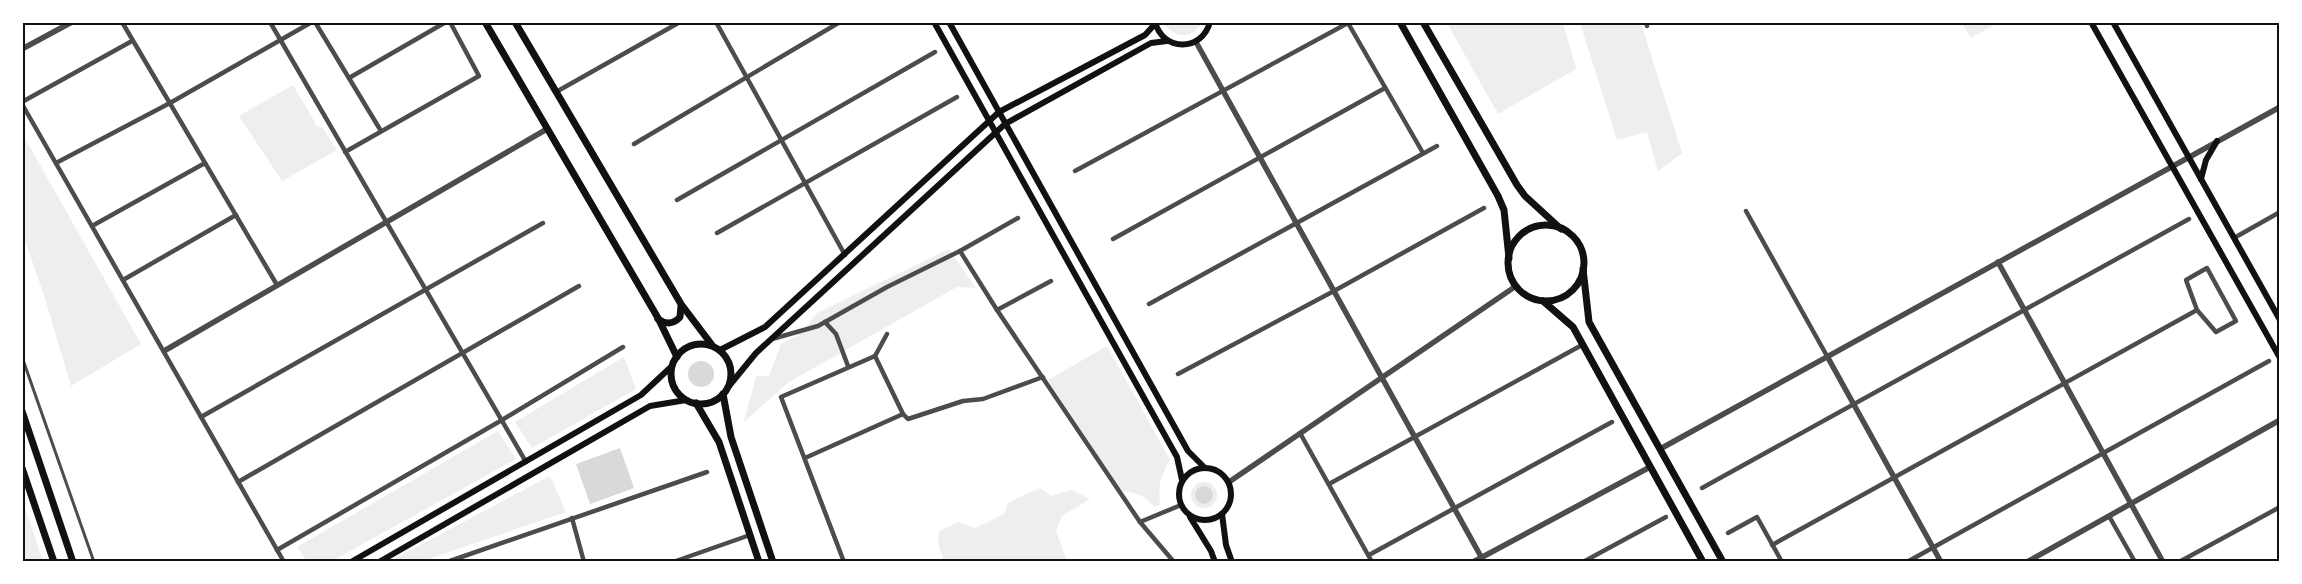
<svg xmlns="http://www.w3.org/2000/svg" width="2302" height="584" viewBox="0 0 2302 584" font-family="'Golos Text',sans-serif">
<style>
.green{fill:#eee}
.water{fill:#d9d9d9}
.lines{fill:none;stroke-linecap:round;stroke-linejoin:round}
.pedestrian{stroke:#4c4c4c;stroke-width:3}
.minor{stroke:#4c4c4c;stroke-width:4.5}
.tertiary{stroke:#4c4c4c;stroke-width:5.5}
.secondary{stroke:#111;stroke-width:6}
.primary{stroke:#111;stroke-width:7}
.neatline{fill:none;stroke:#111;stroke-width:2}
</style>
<rect width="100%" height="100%" fill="#fff"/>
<g class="green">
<path d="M1164 23H1202C1192 39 1174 39 1164 23Z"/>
<polygon points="1447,23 1563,23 1576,69 1498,114"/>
<polygon points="1580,23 1641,23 1682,153 1658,171 1647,132 1617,140"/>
<polygon points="1962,23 1998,23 1971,38"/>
<polygon points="293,85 317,126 323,128 337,150 282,181 239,116"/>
<polygon points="23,135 141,344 71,386 44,295 23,235"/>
<polygon points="949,249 976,288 957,287 789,382 744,422 756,376 769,376 781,344 802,333 817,313"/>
<path d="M1107 346 1170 460C1160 476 1158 487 1160 504L1155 507C1145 496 1136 492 1121 491L1048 380Z"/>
<polygon points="624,357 636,389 532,448 515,422"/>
<polygon points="498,431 516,459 332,561 307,561 297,547"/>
<polygon points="550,476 566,512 423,561 390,561"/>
<circle cx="1204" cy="495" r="13"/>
<polygon points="1040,488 1051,496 1071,490 1090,499 1062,516 1056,531 1067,561 944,561 938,544 939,531 959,522 975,528 1004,514 1009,502"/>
<polygon points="23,502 43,561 23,561"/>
</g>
<g class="water">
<circle cx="701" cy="374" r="13"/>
<polygon points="620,448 634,488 590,504 576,464"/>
<circle cx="1204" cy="495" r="9"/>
</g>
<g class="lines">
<polyline class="pedestrian" points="22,357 94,562"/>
<g class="minor">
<polyline points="122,22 277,285"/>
<polyline points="270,22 526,462"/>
<polyline points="315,22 381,131"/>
<polyline points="716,22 845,255"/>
<polyline points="1646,22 1647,26"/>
<polyline points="349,78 446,22"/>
<polyline points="556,92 680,22"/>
<polyline points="22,102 132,41"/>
<polyline points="22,104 284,562"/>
<polyline points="634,144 840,22"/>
<polyline points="345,152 479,76 450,22"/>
<polyline points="56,163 170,103 312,22"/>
<polyline points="1075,171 1348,23 1423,153"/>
<polyline points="677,200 935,52"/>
<polyline points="1746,211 1827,356"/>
<polyline points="92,226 205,163"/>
<polyline points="717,233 957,97"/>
<polyline points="2234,238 2280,212"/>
<polyline points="1113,239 1385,88"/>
<polyline points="960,251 1018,218"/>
<polygon points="2207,268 2236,321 2216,332 2197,310 2186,280"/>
<polyline points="123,280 236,215"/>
<polyline points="1149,304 1437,146"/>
<polyline points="997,310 1051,281"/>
<polyline points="825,322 836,334 848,366"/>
<polyline points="772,339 818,326 887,287 960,251 997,310 1140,522 1181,505"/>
<polyline points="875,356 903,414 908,419 963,401 983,399 1043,377"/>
<polyline points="1178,374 1334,291 1484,208"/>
<polyline points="201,417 543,223"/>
<polyline points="1300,433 1372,562"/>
<polyline points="805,458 903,414"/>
<polyline points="238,482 579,286"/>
<polyline points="1329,484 1582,345"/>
<polyline points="1702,488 2189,219"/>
<polyline points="2109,516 2135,562"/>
<polyline points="572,518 584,562"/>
<polyline points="1140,522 1174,562"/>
<polyline points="1728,533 1757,517 1782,562"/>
<polyline points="1772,545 2197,310"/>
<polyline points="277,550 502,420 623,347"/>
<polyline points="1369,555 1612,422"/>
<polyline points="447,562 707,472"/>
<polyline points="673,562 750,535"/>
<polyline points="844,562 781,397 875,356 887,334"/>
<polyline points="1583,562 1666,517"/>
<polyline points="1907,562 2269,361"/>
<polyline points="2179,562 2280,507"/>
</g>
<g class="tertiary">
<polyline points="1196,42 1484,562"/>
<polyline points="22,49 72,22"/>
<polyline points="1998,262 2163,562"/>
<polyline points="164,351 547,129"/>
<polyline points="1827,356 1941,562"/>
<polyline points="1660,449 2280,107"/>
<polyline points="1229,482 1516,286"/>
<polyline points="1473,562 1650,467"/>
<polyline points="2027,562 2280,420"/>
</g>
<g class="secondary">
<polyline points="934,22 1177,457 1182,480"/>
<polyline points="949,22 1188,451 1205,468"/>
<path d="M1155 22C1163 52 1202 52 1210 22"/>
<polyline points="2091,22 2280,358"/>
<polyline points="2113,22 2280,320"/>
<polyline points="2201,179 2206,160 2217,141"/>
<polyline points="720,350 765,327 999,112 1145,35 1155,24"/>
<polyline points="729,386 756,353 1005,124 1151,43 1167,41"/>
<circle cx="1205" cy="494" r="26"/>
<polyline points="1222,514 1226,545 1232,562"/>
<polyline points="1190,517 1211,551 1215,562"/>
<polyline points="351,562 641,395 672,366"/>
<polyline points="379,562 650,406 686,400"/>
</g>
<g class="primary">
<polyline points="485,22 658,318 677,357"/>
<polyline points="515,22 681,304 712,345"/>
<polyline points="1400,22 1498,196 1504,210 1509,258"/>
<polyline points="1423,22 1517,185 1525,196 1561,229"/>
<circle cx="1546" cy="263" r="38"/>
<polyline points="1583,269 1589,322 1723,562"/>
<polyline points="1543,301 1573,327 1703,562"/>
<path d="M658 319C666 325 674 324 680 317L681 306"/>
<circle cx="701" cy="374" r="30"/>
<polyline points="723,394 731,437 773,562"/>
<polyline points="696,403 719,442 759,562"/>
<polyline points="22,411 73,562"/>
<polyline points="22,468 54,562"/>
</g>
</g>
<rect width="2302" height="584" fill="none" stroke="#ffffff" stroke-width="48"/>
<rect x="24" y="24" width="2254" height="536" class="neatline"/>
</svg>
